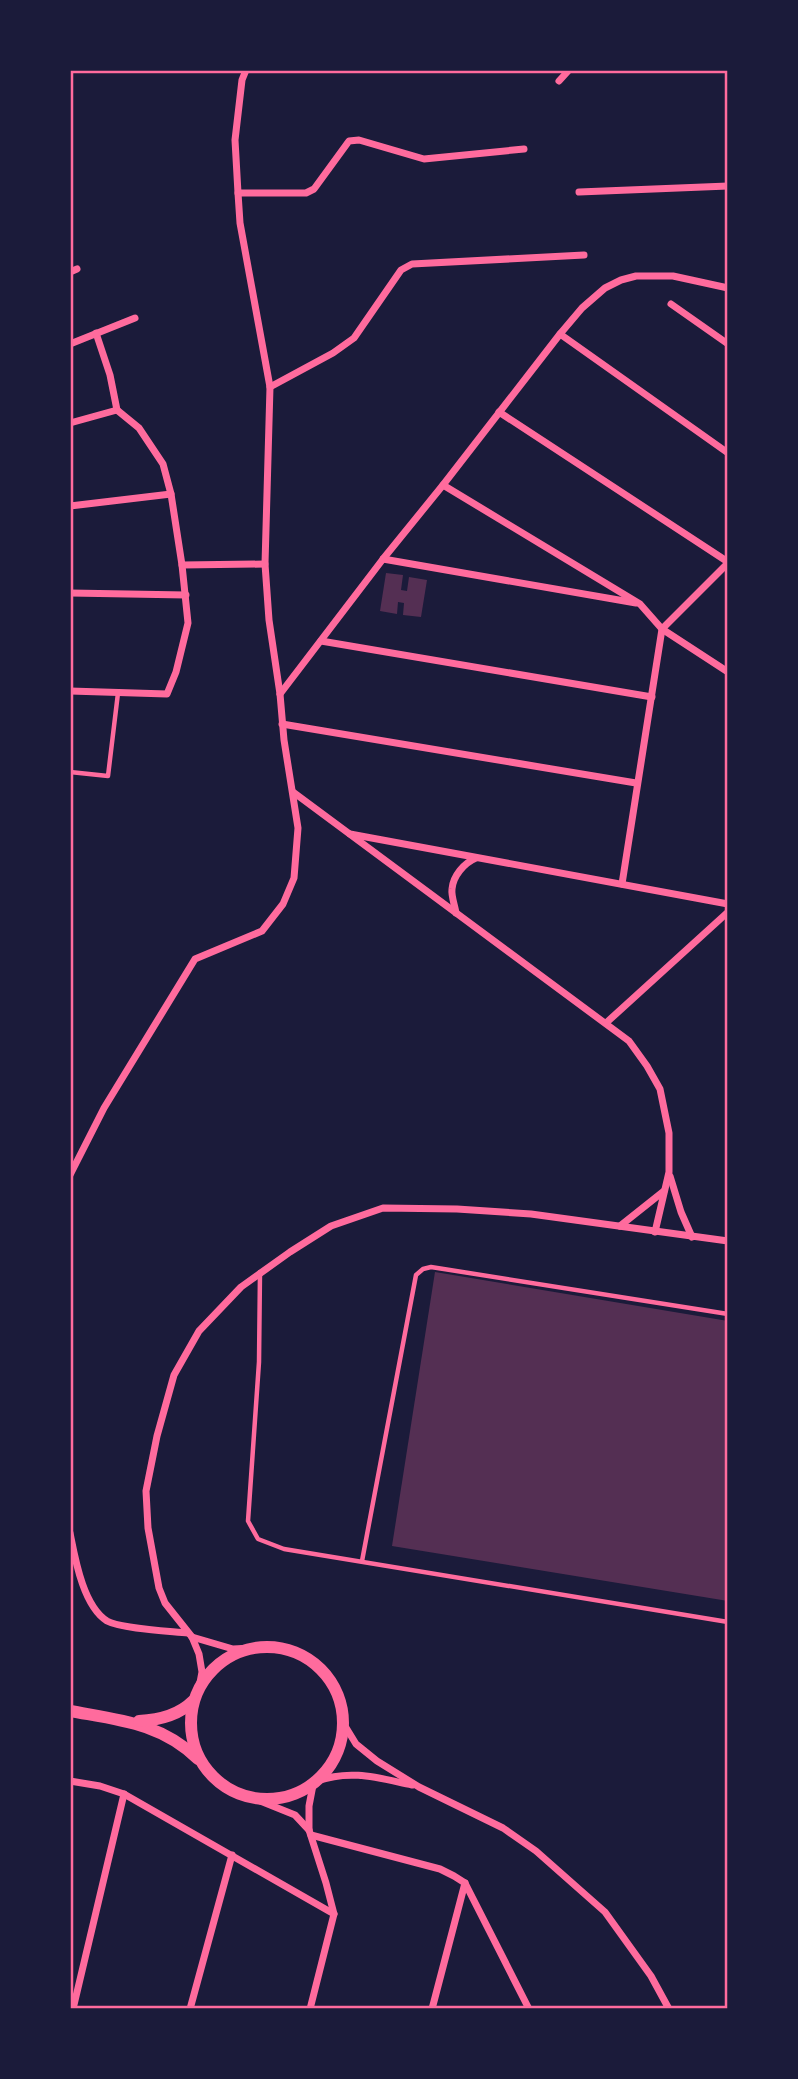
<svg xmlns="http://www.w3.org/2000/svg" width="798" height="2079" viewBox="0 0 798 2079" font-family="'Crimson Pro',serif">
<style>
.building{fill:#542f53}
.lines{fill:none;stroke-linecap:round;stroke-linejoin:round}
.service{stroke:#ff6b9d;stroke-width:4.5}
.minor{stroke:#ff6b9d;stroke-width:7}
.tertiary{stroke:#ff6b9d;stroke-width:12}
.neatline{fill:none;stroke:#ff6b9d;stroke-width:2.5}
</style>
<rect width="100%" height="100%" fill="#1b1b3a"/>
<g class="building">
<polygon points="386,573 403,575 401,590 407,591 409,577 427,580 421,617 403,615 404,603 398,602 397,614 380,611"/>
<polygon points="435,1272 728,1321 728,1601 392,1546"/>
</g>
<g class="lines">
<g class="service">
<polyline points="70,772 108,776 118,693"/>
<polyline points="260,1272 259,1362 248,1521 258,1539 284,1549 728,1622"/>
<polyline points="362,1561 416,1275 423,1269 431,1267 728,1314"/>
</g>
<g class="minor">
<polyline points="559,81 569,70"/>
<polyline points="579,192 728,186"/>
<polyline points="238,193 306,193 314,189 349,141 359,140 424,159 524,149"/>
<polyline points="70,272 77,269"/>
<polyline points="671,304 728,344"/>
<polyline points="96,333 110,375 117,410"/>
<polyline points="560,334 728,453"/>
<polyline points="70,344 135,318"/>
<polyline points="270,387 333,353 354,338 401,270 412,264 584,255"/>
<polyline points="499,412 728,562"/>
<polyline points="70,423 117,410"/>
<polyline points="443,485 640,604 662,629 728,672"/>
<polyline points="70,506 171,494"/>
<polyline points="383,559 636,603"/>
<polyline points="182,565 265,564"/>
<polyline points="70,593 186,595"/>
<polyline points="321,641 652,697"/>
<polyline points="70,691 167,694 176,672 188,623 182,565 171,494 163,464 139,428 117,410"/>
<polyline points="280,694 383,559 443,485 560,334 582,308 605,288 621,280 636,276 673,276 728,288"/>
<polyline points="282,724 636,783"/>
<polyline points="293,792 629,1041 647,1066 660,1089 669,1133 669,1172 655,1232"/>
<polyline points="350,834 728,904"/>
<polyline points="622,884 662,629 728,563"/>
<path d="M456 913C455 906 451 896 452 889 453 876 464 863 476 858"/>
<polyline points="606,1023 728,912"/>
<polyline points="70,1175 104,1108 195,959 262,931 283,904 294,878 298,828 284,740 280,694 269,620 265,564 270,387 240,223 238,193 235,140 242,80 246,70"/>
<polyline points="670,1176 681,1212 692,1237"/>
<polyline points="620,1226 664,1191"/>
<path d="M70 1533C75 1558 83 1606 107 1621 122 1629 169 1631 188 1633"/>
<polyline points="192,1637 233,1649 252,1648"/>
<polyline points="199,1688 202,1672 199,1654 192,1637 165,1603 159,1588 148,1528 146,1491 157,1436 174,1375 199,1331 241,1287 290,1252 331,1226 383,1208 457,1209 531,1214 728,1241"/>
<polyline points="345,1726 356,1744 377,1761 419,1787 503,1828 536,1851 605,1912 651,1976 669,2009"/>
<polyline points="70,1781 100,1786 124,1794 334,1914"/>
<path d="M317 1781C351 1769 378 1778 412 1785"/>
<polyline points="250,1797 295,1815 309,1830"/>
<polyline points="311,1835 440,1869 454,1876 465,1883 529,2009"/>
<polyline points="73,2009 124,1794"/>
<polyline points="190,2009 232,1855"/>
<polyline points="310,2009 334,1914 326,1883 309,1830 309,1806 313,1785"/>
<polyline points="432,2009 465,1883"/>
</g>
<g class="tertiary">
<circle cx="267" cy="1723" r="76"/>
<path d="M70 1711C119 1720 161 1723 198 1759"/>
<path d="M139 1721C159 1720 179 1715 193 1701"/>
</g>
</g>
<rect width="798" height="2079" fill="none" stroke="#1b1b3a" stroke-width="144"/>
<rect x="72" y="72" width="654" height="1935" class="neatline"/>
</svg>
